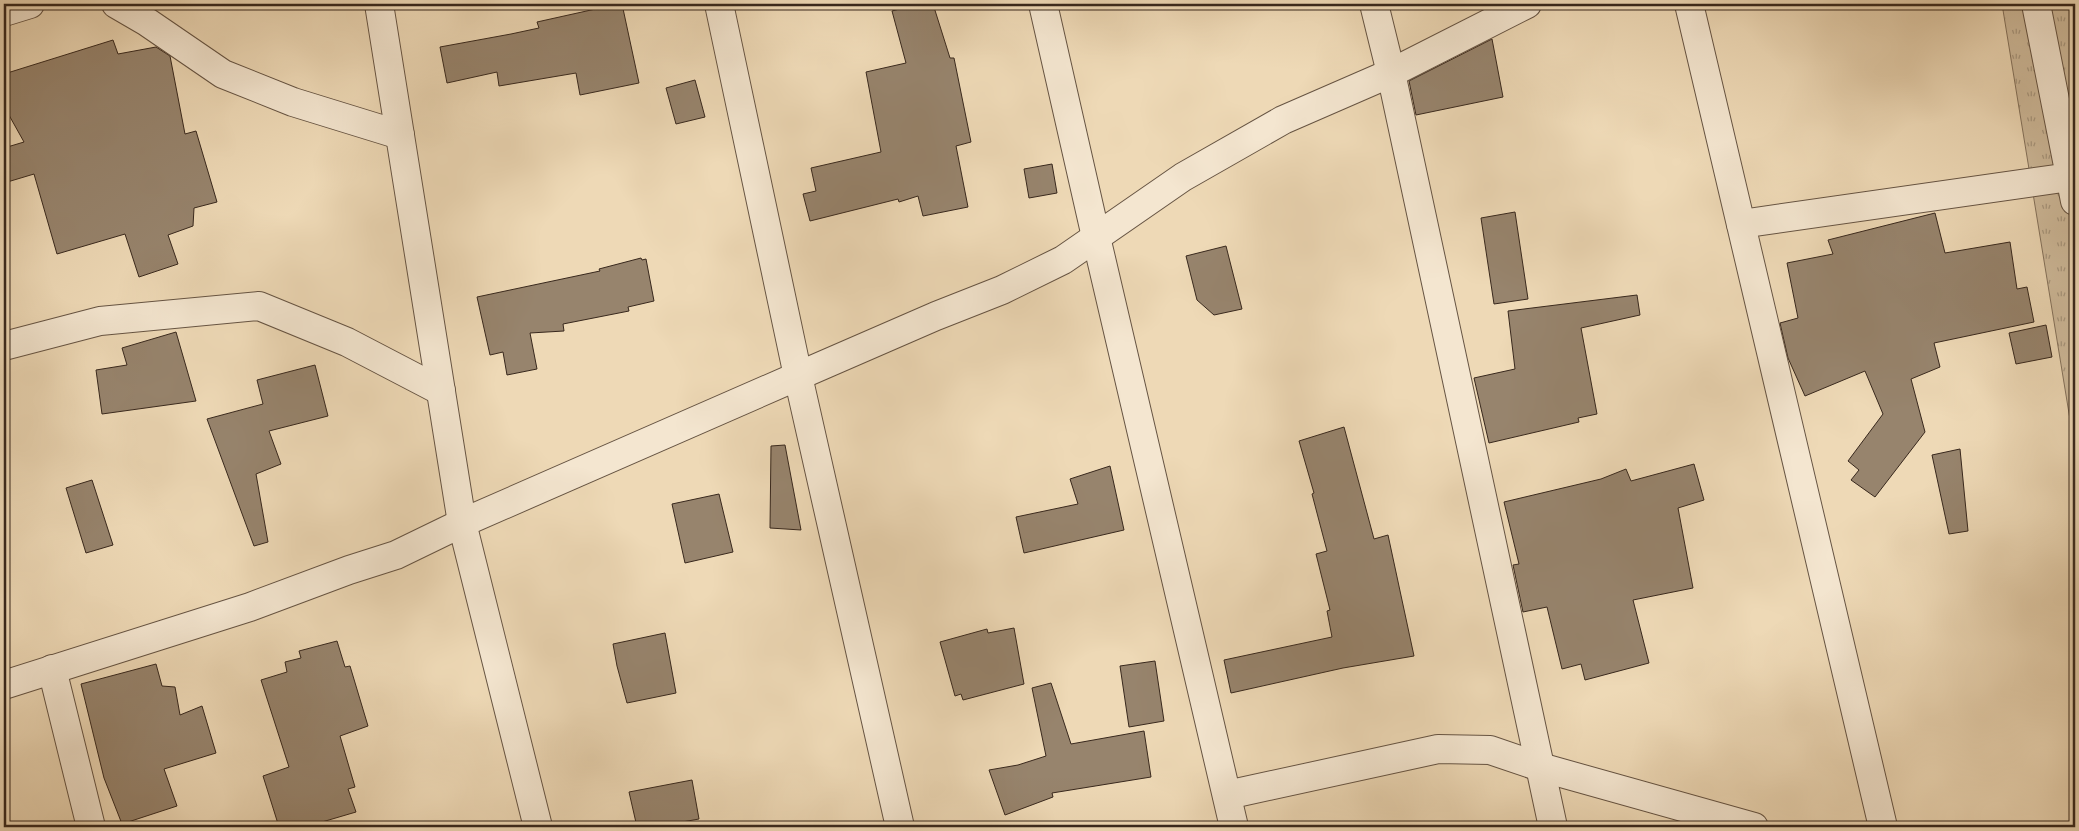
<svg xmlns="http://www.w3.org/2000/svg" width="2079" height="831" viewBox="0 0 2079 831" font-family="'EB Garamond',serif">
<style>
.grass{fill:url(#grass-tufts);stroke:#84725c}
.building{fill:#97846d;stroke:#38281d}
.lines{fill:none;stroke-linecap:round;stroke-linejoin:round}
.minor-casing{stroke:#665443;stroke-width:30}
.minor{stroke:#f4e6d0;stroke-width:28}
</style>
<defs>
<pattern id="grass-tufts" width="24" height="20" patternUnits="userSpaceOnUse" patternTransform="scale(1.25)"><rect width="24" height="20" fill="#cfbb9c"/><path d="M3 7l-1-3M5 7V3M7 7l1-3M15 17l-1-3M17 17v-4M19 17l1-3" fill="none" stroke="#a9987f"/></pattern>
</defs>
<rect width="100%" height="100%" fill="#eed9b6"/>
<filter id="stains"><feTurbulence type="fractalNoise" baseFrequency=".004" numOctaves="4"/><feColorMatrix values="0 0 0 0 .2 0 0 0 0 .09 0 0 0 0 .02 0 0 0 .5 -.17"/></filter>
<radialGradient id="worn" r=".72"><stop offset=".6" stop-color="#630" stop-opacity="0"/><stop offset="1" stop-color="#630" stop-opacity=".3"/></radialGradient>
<polygon class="grass" points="2002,4 2075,4 2075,450"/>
<g class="building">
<polygon points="618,4 622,4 639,83 580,95 576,73 499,86 497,72 447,83 440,47 511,34 539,28 537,22"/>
<polygon points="918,4 933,4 950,58 954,58 971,142 956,146 968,207 923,216 918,196 899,202 898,199 810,221 803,194 816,191 811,168 881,152 866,72 906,63 892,11"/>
<polygon points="1492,39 1503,97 1416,115 1409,81"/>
<polygon points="113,40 118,54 156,47 170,56 185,134 196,131 217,202 194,208 193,226 168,235 178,264 139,277 125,234 57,254 34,174 4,183 4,148 24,142 5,108 4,74"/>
<polygon points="695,80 705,117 676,124 666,88"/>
<polygon points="1052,164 1057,193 1029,198 1024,169"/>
<polygon points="1515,212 1528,299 1494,304 1481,218"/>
<polygon points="1935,213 1945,253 2010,242 2017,289 2027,287 2034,322 1934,343 1940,367 1911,379 1925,432 1875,497 1851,480 1859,470 1848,461 1883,414 1865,371 1805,396 1788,358 1780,323 1798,318 1787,263 1833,254 1828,240"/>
<polygon points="1226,246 1242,309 1214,315 1197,300 1186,256"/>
<polygon points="641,258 642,260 646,259 654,301 628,307 629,311 563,324 564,331 530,333 537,369 507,375 503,352 490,355 477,297 600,271 599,269"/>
<polygon points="1637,295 1640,315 1581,328 1597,414 1578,418 1579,422 1489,443 1474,378 1515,369 1508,311"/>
<polygon points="2046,325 2052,357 2016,364 2009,333"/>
<polygon points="176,332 196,401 102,414 96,370 127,365 122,348"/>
<polygon points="315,365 328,416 269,431 281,464 256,474 268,542 254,546 207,419 263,404 257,380"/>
<polygon points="1344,427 1374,539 1388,535 1414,656 1343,668 1231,693 1224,660 1332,637 1327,611 1330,610 1316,554 1327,551 1312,494 1314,493 1299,441"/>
<polygon points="785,445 801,530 770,528 771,446"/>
<polygon points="1960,449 1968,531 1949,534 1932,455"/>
<polygon points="1694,464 1704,500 1678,508 1693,588 1633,600 1649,663 1585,680 1581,664 1562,669 1547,607 1523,612 1513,565 1519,564 1504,502 1601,479 1626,469 1631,481"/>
<polygon points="1110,466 1124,530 1024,553 1016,517 1078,504 1070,479"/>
<polygon points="92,480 113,545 86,553 66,488"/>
<polygon points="719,494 733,552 685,563 672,504"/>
<polygon points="1014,628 1024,684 963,700 961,694 955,696 940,642 987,629 988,633"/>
<polygon points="665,633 676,693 627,703 617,666 613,644"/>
<polygon points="337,641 345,667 350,666 368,726 340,736 355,787 348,789 356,812 305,827 279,827 263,776 289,767 261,680 287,672 285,662 301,658 299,651"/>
<polygon points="1155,661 1164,721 1129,727 1120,666"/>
<polygon points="156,664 162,686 175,687 180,715 202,706 216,753 164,769 177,806 122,824 104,778 81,684"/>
<polygon points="1051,683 1071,744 1144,731 1151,777 1052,793 1053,797 1005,815 989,770 1018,765 1046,756 1032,688"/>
<polygon points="692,780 699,819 654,827 637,827 629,792"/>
</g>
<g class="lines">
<g class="minor-casing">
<g id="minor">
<polyline points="116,4 147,22 223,74 293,102 400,135"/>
<polyline points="379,4 462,523 538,827"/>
<polyline points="719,4 798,376 900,827"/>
<polyline points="1043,4 1096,237 1234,827"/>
<polyline points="1374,4 1391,73 1553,827"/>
<polyline points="1689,4 1883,827"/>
<polyline points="2036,4 2075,201"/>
<polyline points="4,12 30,4"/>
<polyline points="1741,224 2070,177 2075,178"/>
<polyline points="4,346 100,321 259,306 347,342 441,391"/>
<polyline points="52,669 91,827"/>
<polyline points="4,685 250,607 349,570 396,555 462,523 798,376 936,316 1002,290 1063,260 1183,177 1283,120 1391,73 1527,4"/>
<polyline points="1227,795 1438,749 1490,750 1540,767 1754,827"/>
</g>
</g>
<use href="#minor" class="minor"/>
</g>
<rect width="2079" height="831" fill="none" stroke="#eed9b6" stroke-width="20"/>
<rect x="5" y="5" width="2069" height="821" fill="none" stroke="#38281d" stroke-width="2.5"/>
<rect x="10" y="10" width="2059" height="811" fill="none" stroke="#38281d"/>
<rect width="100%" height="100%" filter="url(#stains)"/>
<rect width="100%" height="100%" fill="url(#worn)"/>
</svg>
